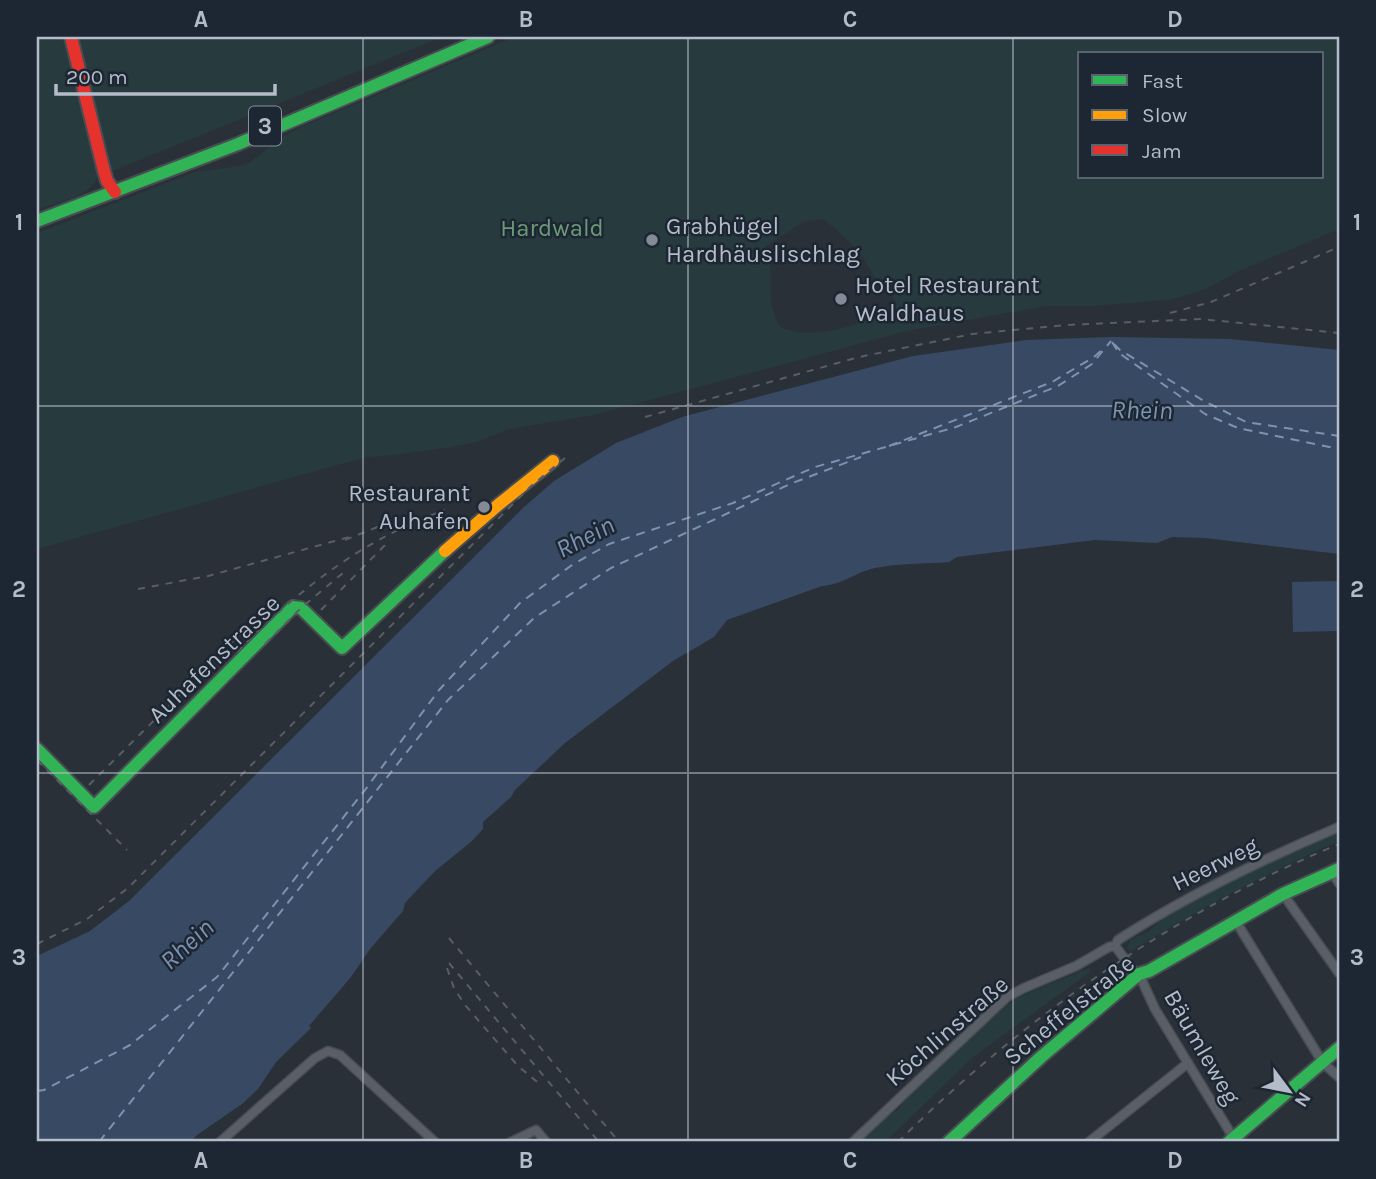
<svg xmlns="http://www.w3.org/2000/svg" width="1376" height="1179" viewBox="0 0 1376 1179" font-family="Karla,sans-serif">
<style>
.green{fill:#273a3e;fill-rule:evenodd}
.water{fill:#384963}
.lines{fill:none;stroke-linecap:round;stroke-linejoin:round}
.ferry{stroke:#7c92b1;stroke-width:2;stroke-dasharray:9 7;stroke-linecap:butt}
.street-casing{stroke:#484c53;stroke-width:11}
.fast-casing{stroke:#484c53;stroke-width:16}
.slow-casing{stroke:#484c53;stroke-width:16}
.jam-casing{stroke:#484c53;stroke-width:16}
.street{stroke:#5a5e66;stroke-width:8}
.fast{stroke:#30b455;stroke-width:12}
.slow{stroke:#ff9f0a;stroke-width:12}
.jam{stroke:#e5322d;stroke-width:12}
.rail{stroke:#595d64;stroke-width:2;stroke-dasharray:7 7;stroke-linecap:butt}
.grid{fill:none;stroke:#b4bcc9;stroke-width:2;stroke-opacity:0.55}
.poi-dot{fill:#848b96;stroke:#1d2633;stroke-width:2.5}
.labels{text-anchor:middle;dominant-baseline:central;stroke-width:5;stroke-linejoin:round;paint-order:stroke}
.shield{fill:#1d2633;stroke:#878f9c;stroke-width:2}
.shield-label{font-size:23px;font-weight:bold;fill:#b4bcc9}
.poi-label{font-size:24px;fill:#b4bcc9;stroke:#1d2633;text-anchor:start}
.park-label{font-size:24px;fill:#6b9a76;stroke:#1d2633}
.street-label{font-size:24px;fill:#b4bcc9;stroke:#1d2633}
.water-label{font-size:26px;font-style:italic;fill:#7c92b1;stroke:#1d2633}
.neatline{fill:none;stroke:#b4bcc9;stroke-width:2.5}
.grid-label{font-size:23px;text-anchor:middle;font-weight:bold;fill:#b4bcc9}
</style>
<rect width="100%" height="100%" fill="#2a3038"/>
<g class="green">
<path d="M37 37H442L98 177C90 197 55 203 37 210Z"/>
<path d="M514 37H1339V229L1239 271 1206 289 1170 300 1090 306H1046L907 331 594 415 509 429 476 442 451 447 394 455 366 457 37 549V233L195 172 246 165 284 136 301 127ZM1322 54V177H1080V54ZM823 219C851 242 862 251 878 285L887 283 890 293 896 302C869 325 815 341 781 328 762 298 777 273 766 246L803 222Z"/>
<path d="M1339 830V841C1267 873 1197 910 1130 952L1127 948 1130 940 1148 932 1173 910 1200 895Z"/>
<polygon points="1089,968 1090,972 973,1057 886,1141 860,1142 890,1113 898,1110 905,1099 1006,1006 1021,996"/>
</g>
<g class="water">
<path d="M1111 337 1230 339 1339 350V554L1205 538 1172 537 1157 543 1095 540 957 557 949 562C925 564 899 563 875 568 856 572 842 585 822 586L727 620 714 637 673 661 565 743 515 790 511 797 483 822V829L472 841 434 872 405 903 403 911 370 949 351 977 309 1026 311 1028 276 1062 258 1089 242 1104 197 1135 190 1142H37V956L90 931 129 901 524 507 554 481 616 443 682 417 913 356 1026 340Z"/>
<polygon points="1339,581 1339,631 1293,632 1292,582"/>
</g>
<g class="lines">
<g class="ferry">
<polyline points="1112,342 1119,353 1205,414 1238,428 1339,449"/>
<polyline points="1114,344 1120,350 1204,401 1246,422 1339,436"/>
<polyline points="889,446 1052,382 1094,357 1105,347"/>
<polyline points="37,1091 44,1090 130,1045 217,977 365,790 439,690 520,603 572,565 609,544 733,503 815,467 956,427 1058,386 1092,364 1111,341"/>
<polyline points="99,1142 448,700 534,618 611,568 790,484 861,457"/>
</g>
<g class="street-casing">
<g id="street">
<polyline points="1332,872 1339,883"/>
<polyline points="1283,894 1339,973"/>
<polyline points="1235,920 1323,1063 1339,1077"/>
<path d="M1115 946 1118 940C1188 895 1263 859 1339 827"/>
<polyline points="1115,946 1134,971 1139,974 1155,1009 1236,1142"/>
<polyline points="220,1142 315,1058 328,1051 340,1055 435,1142"/>
<polyline points="511,1142 536,1130 546,1142"/>
<polyline points="853,1142 1007,997 1024,988 1076,966 1109,947 1115,946"/>
<polyline points="1089,1142 1188,1063"/>
</g>
</g>
<g class="fast-casing">
<g id="fast">
<polyline points="37,221 238,144 488,37"/>
<polyline points="37,749 94,807 293,607 301,608 342,648 445,551"/>
<polyline points="949,1142 1041,1057 1139,974 1149,971 1283,894 1339,869"/>
<polyline points="1229,1142 1339,1048"/>
</g>
</g>
<g class="slow-casing">
<polyline id="slow" points="445,551 498,505 553,461"/>
</g>
<g class="jam-casing">
<polyline id="jam" points="71,37 104,171 107,181 115,192"/>
</g>
<use href="#street" class="street"/>
<use href="#fast" class="fast"/>
<use href="#slow" class="slow"/>
<use href="#jam" class="jam"/>
<g class="rail">
<polyline points="1170,313 1211,302 1339,247"/>
<polyline points="645,417 859,357 972,334 1066,325 1201,319 1339,333"/>
<polyline points="345,540 390,522"/>
<polyline points="138,589 208,576 353,536"/>
<polyline points="321,610 390,540"/>
<polyline points="265,644 301,608 343,573"/>
<polyline points="229,645 251,624"/>
<path d="M237 652C297 591 363 539 445 510"/>
<polyline points="37,760 127,850"/>
<polyline points="89,785 216,659"/>
<polyline points="449,938 619,1142"/>
<polyline points="37,944 87,919 128,888 531,486 565,458"/>
<polyline points="449,963 599,1142"/>
<polyline points="447,968 454,988 465,1005 518,1066 542,1086"/>
<path d="M898 1142C1024 1017 1175 912 1339 844"/>
</g>
</g>
<path class="grid" d="M363 37V1142M688 37V1142M1013 37V1142M37 406H1339M37 773H1339"/>
<g class="poi-dot">
<circle cx="652" cy="240" r="7"/>
<circle cx="841" cy="299" r="7"/>
<circle cx="484" cy="507" r="7"/>
</g>
<g class="labels">
<rect class="shield" x="249" y="106.5" width="32" height="39" rx="5"/>
<g class="shield-label">
<text x="265" y="126">3</text>
</g>
<g class="poi-label">
<text x="666" y="226">Grabhügel<tspan x="666" dy="28">Hardhäuslischlag</tspan></text>
<text x="855" y="285">Hotel Restaurant<tspan x="855" dy="28">Waldhaus</tspan></text>
<text x="470" y="493" text-anchor="end">Restaurant<tspan x="470" dy="28">Auhafen</tspan></text>
</g>
<g class="park-label">
<text x="552" y="228">Hardwald</text>
</g>
<g class="street-label">
<text transform="translate(214 659) rotate(-44)">Auhafenstrasse</text>
<text transform="translate(1215 864) rotate(-26)">Heerweg</text>
<text transform="translate(1069 1010) rotate(-39)">Scheffelstraße</text>
<text transform="translate(947 1031) rotate(-41)">Köchlinstraße</text>
<text transform="translate(1202 1047) rotate(60)">Bäumleweg</text>
</g>
<g class="water-label">
<text transform="translate(1142 410) rotate(1)">Rhein</text>
<text transform="translate(585 537) rotate(-27)">Rhein</text>
<text transform="translate(187 944) rotate(-42)">Rhein</text>
</g>
</g>
<rect width="1376" height="1179" fill="none" stroke="#1d2633" stroke-width="77"/>
<rect x="1078" y="52" width="245" height="126" fill="#1d2633" stroke="#59626f" stroke-width="2"/>
<rect x="1092" y="75" width="35" height="10" fill="#30b455" stroke="#59626f" stroke-width="2"/>
<text x="1142" y="88" font-size="21" fill="#b4bcc9">Fast</text>
<rect x="1092" y="110" width="35" height="10" fill="#ff9f0a" stroke="#59626f" stroke-width="2"/>
<text x="1142" y="122" font-size="21" fill="#b4bcc9">Slow</text>
<rect x="1092" y="145" width="35" height="10" fill="#e5322d" stroke="#59626f" stroke-width="2"/>
<text x="1142" y="158" font-size="21" fill="#b4bcc9">Jam</text>
<g transform="translate(1289 1091) rotate(122)" stroke="#1d2633" stroke-width="5" paint-order="stroke">
<path d="M0-5L12 26L0 18L-12 26Z" fill="#b4bcc9"/>
<text y="-10" font-size="19" font-weight="bold" text-anchor="middle" fill="#b4bcc9">N</text>
</g>
<path d="M56 84v10h219v-10" fill="none" stroke="#b4bcc9" stroke-width="3.5"/>
<text x="66" y="84" font-size="21" fill="#b4bcc9" stroke="#1d2633" stroke-width="5" paint-order="stroke">200 m</text>
<rect x="38" y="38" width="1300" height="1102" class="neatline"/>
<g class="grid-label">
<text x="201" y="27">A</text>
<text x="526" y="27">B</text>
<text x="850" y="27">C</text>
<text x="1175" y="27">D</text>
<text x="19" y="230">1</text>
<text x="1357" y="230">1</text>
<text x="19" y="597">2</text>
<text x="1357" y="597">2</text>
<text x="19" y="965">3</text>
<text x="1357" y="965">3</text>
<text x="201" y="1168">A</text>
<text x="526" y="1168">B</text>
<text x="850" y="1168">C</text>
<text x="1175" y="1168">D</text>
</g>
</svg>
